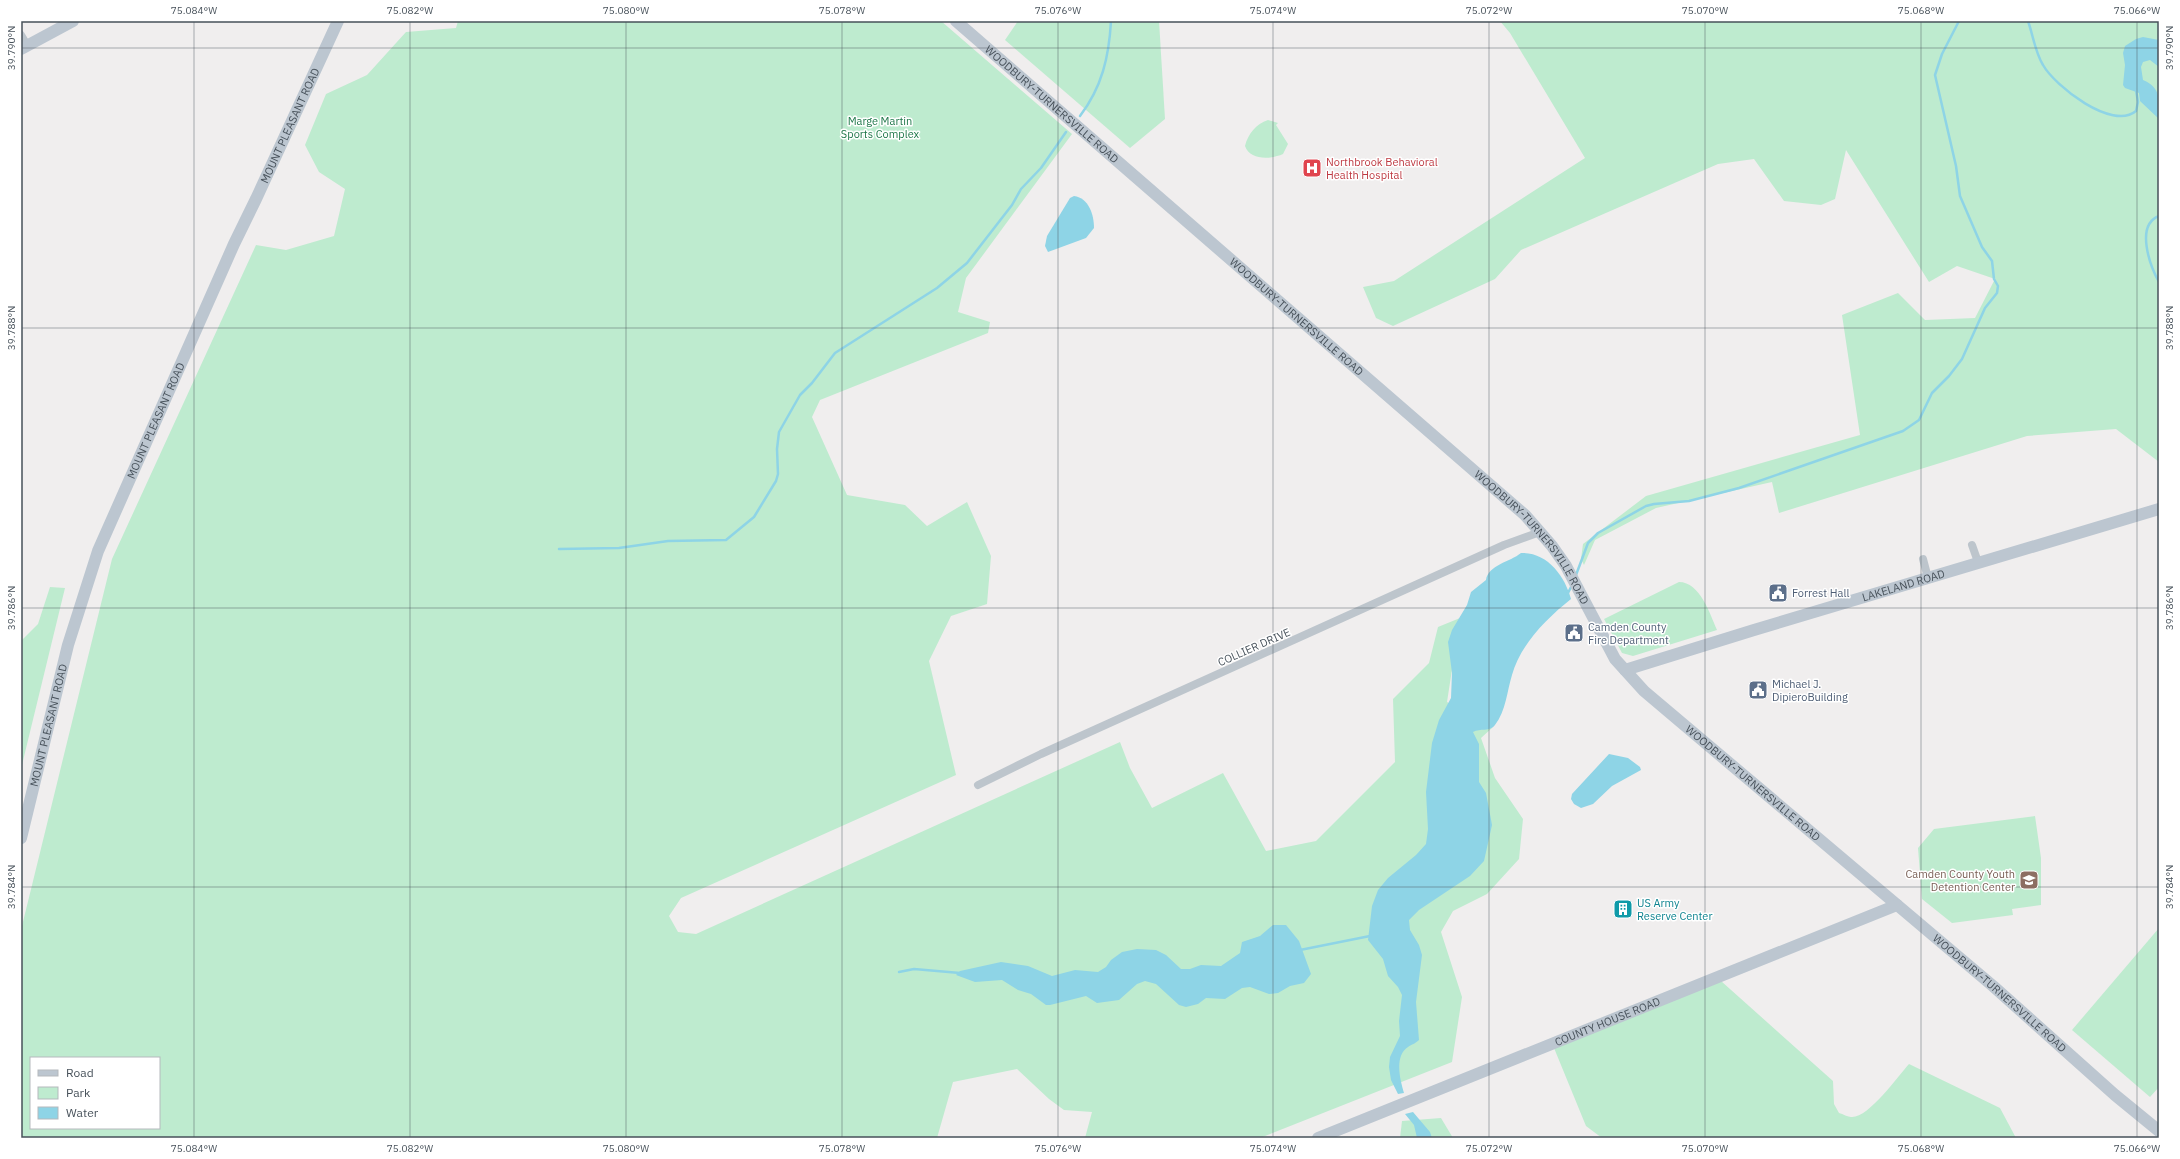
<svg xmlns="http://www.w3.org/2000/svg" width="2180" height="1159" viewBox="0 0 2180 1159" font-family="'IBM Plex Sans',sans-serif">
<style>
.green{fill:#beebcf;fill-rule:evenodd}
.water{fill:#8ed4e6}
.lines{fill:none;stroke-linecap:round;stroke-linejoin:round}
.stream{stroke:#8ed4e6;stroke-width:2.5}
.street{stroke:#bdc5cc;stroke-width:8}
.secondary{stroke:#bcc6d0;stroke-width:12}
.ticks{fill:none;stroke:#47515a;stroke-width:1;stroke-opacity:0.45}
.labels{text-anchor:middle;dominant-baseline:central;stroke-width:3;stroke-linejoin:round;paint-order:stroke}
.street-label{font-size:11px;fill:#47515a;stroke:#fff}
.park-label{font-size:11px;fill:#1d7648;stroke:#fff}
.health-label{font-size:11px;fill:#be3a42;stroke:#fff;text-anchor:start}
.service-label{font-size:11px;fill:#4e5e75;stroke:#fff;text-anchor:start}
.education-label{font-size:11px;fill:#785e54;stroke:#fff;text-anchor:end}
.culture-label{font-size:11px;fill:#0d838f;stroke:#fff;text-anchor:start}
.neatline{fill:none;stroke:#47515a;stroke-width:1.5}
.ticks-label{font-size:10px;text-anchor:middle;fill:#47515a}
</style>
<rect width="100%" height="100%" fill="#f0eeee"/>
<g class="green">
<path d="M458 21H941L1072 134 966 278 958 312 990 322 988 333 820 400 812 417 847 495 905 505 927 526 967 502 991 556 987 604 951 616 929 661 956 775 681 898 669 916 678 932 696 934 1120 742 1130 768 1152 808 1223 773 1266 851 1316 841 1395 762 1393 699 1429 663 1438 627 1460 618 1447 702 1492 728 1481 738 1495 778 1523 819 1519 859 1487 894 1453 911 1441 932 1462 997 1452 1062 1260 1138H1085L1092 1112 1064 1110 1049 1099 1017 1069 953 1082 937 1138H21V930L112 559 256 245 286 250 334 236 345 189 319 172 305 145 326 94 367 75 406 32 456 28ZM31 1058H159V1128H31Z"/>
<polygon points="1018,21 1159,21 1165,119 1130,148 1005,40"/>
<polygon points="1500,21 2159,21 2159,462 2116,429 2027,436 1779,513 1772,482 1656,508 1595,540 1584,565 1581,559 1583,544 1646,496 1860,435 1842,315 1898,293 1925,320 1975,318 1995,279 1957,266 1929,282 1846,150 1835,199 1821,205 1784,201 1754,159 1718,164 1521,250 1495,279 1393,326 1376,318 1363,287 1394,281 1585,158 1510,33"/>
<path d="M1268 120 1278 123 1276 125 1288 144 1283 154C1272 159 1250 161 1245 146 1248 134 1256 124 1268 120Z"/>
<path d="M1679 582C1700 582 1710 614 1717 630L1633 656 1622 653 1604 619Z"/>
<polygon points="50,587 65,588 21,769 21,641 38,624"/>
<polygon points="2035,816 2041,858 2041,905 2012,909 2013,915 1952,923 1922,899 1918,848 1934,829"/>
<polygon points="2159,928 2159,1087 2150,1097 2072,1030"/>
<path d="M1721 981 1833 1081 1834 1104 1839 1113C1843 1114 1848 1117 1851 1117 1868 1119 1898 1076 1909 1064L2000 1108 2016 1138H1602L1586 1126 1554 1048Z"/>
<polygon points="1441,1118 1453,1138 1400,1138 1402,1121"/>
</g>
<g class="water">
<path d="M2143 37 2159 40V67L2150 60 2143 62 2141 67 2143 80C2162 88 2159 101 2159 119L2140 101 2139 93 2125 88 2123 85 2125 65 2123 53 2125 46 2136 39Z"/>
<path d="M1074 196C1089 198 1094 215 1094 228L1086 238 1048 252 1045 246 1047 236 1070 198Z"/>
<path d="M1521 553C1547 552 1565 576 1571 599 1547 618 1520 645 1512 675 1507 691 1506 711 1495 725 1490 732 1480 728 1473 732L1479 744V782L1486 793 1492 825 1484 861 1470 876 1419 910 1409 920 1410 930 1419 945 1422 955 1416 1002 1419 1040C1415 1044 1412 1044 1408 1047 1394 1056 1400 1080 1404 1093L1398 1094 1391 1080 1389 1067 1390 1057 1400 1036 1399 1021 1402 995 1398 987 1388 976 1383 959 1368 940 1372 906 1378 890 1388 878 1416 855 1426 844 1428 829 1426 792 1432 743 1439 720 1451 698 1452 673 1448 642 1452 630 1467 605 1471 592 1486 580C1488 565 1510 562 1521 553Z"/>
<polygon points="1609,754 1628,758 1640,767 1641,770 1612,786 1593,804 1581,808 1574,804 1571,799 1572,794"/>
<polygon points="1273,925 1286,925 1299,941 1311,974 1304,983 1290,986 1278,993 1269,994 1250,987 1242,988 1225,999 1206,998 1198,1004 1186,1007 1179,1005 1156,984 1145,981 1137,984 1119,1000 1097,1003 1086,996 1050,1005 1046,1005 1031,994 1018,990 1002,980 975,982 956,975 960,971 1001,962 1028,966 1052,976 1075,970 1098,972 1106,967 1111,960 1122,952 1137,949 1156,950 1166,955 1181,969 1190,969 1201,965 1221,966 1240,953 1242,942 1260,936"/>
<polygon points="1413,1112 1430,1132 1432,1138 1417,1138 1414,1125 1405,1114"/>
</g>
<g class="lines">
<g class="stream">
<path d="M2028 21C2033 35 2035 52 2043 65 2055 86 2112 131 2136 111L2138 102 2136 90"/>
<path d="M1080 116C1102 87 1109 57 1111 21"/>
<path d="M2159 216C2135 225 2150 266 2159 282"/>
<polyline points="559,549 619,548 668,541 726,540 754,517 776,481 778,474 777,449 779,432 800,395 812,383 835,353 937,288 967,263 1012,205 1021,189 1041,168 1066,132"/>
<polyline points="1576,575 1588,543 1598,533 1646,506 1654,504 1689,501 1739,488 1903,431 1919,420 1932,393 1949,376 1962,359 1985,308 1997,293 1998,286 1994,279 1992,261 1982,247 1960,196 1956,166 1935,75 1942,54 1959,21"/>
<polyline points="1567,595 1572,585"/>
<polyline points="1300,950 1370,936"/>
<polyline points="899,972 914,969 960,973"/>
</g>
<g class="street">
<polyline points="21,35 27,45"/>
<polyline points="1972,545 1978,562"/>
<polyline points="1923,559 1928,578"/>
<polyline points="978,785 1041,754 1504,545 1540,532"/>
</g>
<g class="secondary">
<path id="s1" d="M956 21 1525 515 1552 546 1566 566 1615 659 1644 691 1993 986 2115 1095 2159 1131"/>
<polyline points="21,49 73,21"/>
<path id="s2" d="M1625 670 1754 630 2159 509"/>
<path id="s3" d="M21 838 68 645 98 551 234 244 256 199 338 21"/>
<path id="s4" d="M1318 1138 1897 905"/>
</g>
</g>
<path class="ticks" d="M194 21V1138M410 21V1138M626 21V1138M842 21V1138M1058 21V1138M1273 21V1138M1489 21V1138M1705 21V1138M1921 21V1138M2137 21V1138M21 48H2159M21 328H2159M21 608H2159M21 887H2159"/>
<defs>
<g id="hospital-square" transform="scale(1)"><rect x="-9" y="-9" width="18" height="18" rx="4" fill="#e0444e" stroke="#fff"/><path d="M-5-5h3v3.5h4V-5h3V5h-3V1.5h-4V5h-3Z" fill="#fff"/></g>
<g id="civic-square" transform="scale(1)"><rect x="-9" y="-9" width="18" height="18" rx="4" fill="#5c6f8a" stroke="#fff"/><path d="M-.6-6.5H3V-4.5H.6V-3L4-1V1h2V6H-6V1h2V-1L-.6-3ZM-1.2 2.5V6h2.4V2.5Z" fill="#fff"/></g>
<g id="school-square" transform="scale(1)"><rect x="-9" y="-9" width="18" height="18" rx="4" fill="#8d6e63" stroke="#fff"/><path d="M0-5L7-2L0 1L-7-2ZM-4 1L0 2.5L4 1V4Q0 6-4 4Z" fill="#fff"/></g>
<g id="building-square" transform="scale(1)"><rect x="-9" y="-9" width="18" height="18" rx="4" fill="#0f9aa8" stroke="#fff"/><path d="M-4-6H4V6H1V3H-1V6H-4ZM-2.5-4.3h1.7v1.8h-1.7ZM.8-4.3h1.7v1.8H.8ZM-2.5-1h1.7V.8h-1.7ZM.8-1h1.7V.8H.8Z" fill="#fff"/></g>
</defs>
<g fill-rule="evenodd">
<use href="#hospital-square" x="1312" y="168"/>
<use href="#civic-square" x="1778" y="593"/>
<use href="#civic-square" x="1574" y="633"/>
<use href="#civic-square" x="1758" y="690"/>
<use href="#school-square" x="2029" y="880"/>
<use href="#building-square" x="1623" y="909"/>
</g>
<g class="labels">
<g class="street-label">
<text stroke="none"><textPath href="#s1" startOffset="127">WOODBURY-TURNERSVILLE ROAD</textPath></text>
<text stroke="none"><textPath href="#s3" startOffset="764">MOUNT PLEASANT ROAD</textPath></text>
<text stroke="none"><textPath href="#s1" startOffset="451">WOODBURY-TURNERSVILLE ROAD</textPath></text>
<text stroke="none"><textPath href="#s3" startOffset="440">MOUNT PLEASANT ROAD</textPath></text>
<text stroke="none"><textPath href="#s1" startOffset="775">WOODBURY-TURNERSVILLE ROAD</textPath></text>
<text stroke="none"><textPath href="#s2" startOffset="291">LAKELAND ROAD</textPath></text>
<text transform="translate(1254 647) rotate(-24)">COLLIER DRIVE</text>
<text stroke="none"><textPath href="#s3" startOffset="116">MOUNT PLEASANT ROAD</textPath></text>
<text stroke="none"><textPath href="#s1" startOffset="1110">WOODBURY-TURNERSVILLE ROAD</textPath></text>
<text stroke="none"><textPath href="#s1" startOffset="1434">WOODBURY-TURNERSVILLE ROAD</textPath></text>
<text stroke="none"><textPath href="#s4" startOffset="312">COUNTY HOUSE ROAD</textPath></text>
</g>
<g class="park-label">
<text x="880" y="121">Marge Martin<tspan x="880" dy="13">Sports Complex</tspan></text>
</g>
<g class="health-label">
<text x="1326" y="162">Northbrook Behavioral<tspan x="1326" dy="13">Health Hospital</tspan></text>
</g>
<g class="service-label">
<text x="1792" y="593">Forrest Hall</text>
<text x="1588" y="627">Camden County<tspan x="1588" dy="13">Fire Department</tspan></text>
<text x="1772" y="684">Michael J.<tspan x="1772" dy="13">DipieroBuilding</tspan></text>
</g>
<g class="education-label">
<text x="2015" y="874">Camden County Youth<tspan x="2015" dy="13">Detention Center</tspan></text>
</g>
<g class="culture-label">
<text x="1637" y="903">US Army<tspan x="1637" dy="13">Reserve Center</tspan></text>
</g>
</g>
<rect width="2180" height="1159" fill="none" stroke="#ffffff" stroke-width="44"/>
<rect x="30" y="1057" width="130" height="72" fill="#ffffff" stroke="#b5b9bd"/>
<rect x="38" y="1070" width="20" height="6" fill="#bcc6d0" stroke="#b5b9bd"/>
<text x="66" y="1077" font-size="12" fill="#47515a">Road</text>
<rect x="38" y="1087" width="20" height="12" fill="#beebcf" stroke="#b5b9bd"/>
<text x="66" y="1097" font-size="12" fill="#47515a">Park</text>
<rect x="38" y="1107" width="20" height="12" fill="#8ed4e6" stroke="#b5b9bd"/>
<text x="66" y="1117" font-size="12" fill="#47515a">Water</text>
<rect x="22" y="22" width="2136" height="1115" class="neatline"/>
<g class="ticks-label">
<text x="194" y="14">75.084°W</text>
<text x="410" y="14">75.082°W</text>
<text x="626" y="14">75.080°W</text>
<text x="842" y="14">75.078°W</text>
<text x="1058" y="14">75.076°W</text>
<text x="1273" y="14">75.074°W</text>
<text x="1489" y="14">75.072°W</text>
<text x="1705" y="14">75.070°W</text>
<text x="1921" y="14">75.068°W</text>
<text x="2137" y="14">75.066°W</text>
<text transform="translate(11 48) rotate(-90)" y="4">39.790°N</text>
<text transform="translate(2169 48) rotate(-90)" y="4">39.790°N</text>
<text transform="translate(11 328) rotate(-90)" y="4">39.788°N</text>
<text transform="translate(2169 328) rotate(-90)" y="4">39.788°N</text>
<text transform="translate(11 608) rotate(-90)" y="4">39.786°N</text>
<text transform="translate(2169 608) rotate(-90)" y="4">39.786°N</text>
<text transform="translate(11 887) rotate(-90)" y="4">39.784°N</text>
<text transform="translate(2169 887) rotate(-90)" y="4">39.784°N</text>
<text x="194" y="1152">75.084°W</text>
<text x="410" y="1152">75.082°W</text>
<text x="626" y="1152">75.080°W</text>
<text x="842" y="1152">75.078°W</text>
<text x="1058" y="1152">75.076°W</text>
<text x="1273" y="1152">75.074°W</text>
<text x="1489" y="1152">75.072°W</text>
<text x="1705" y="1152">75.070°W</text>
<text x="1921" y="1152">75.068°W</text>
<text x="2137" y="1152">75.066°W</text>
</g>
</svg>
